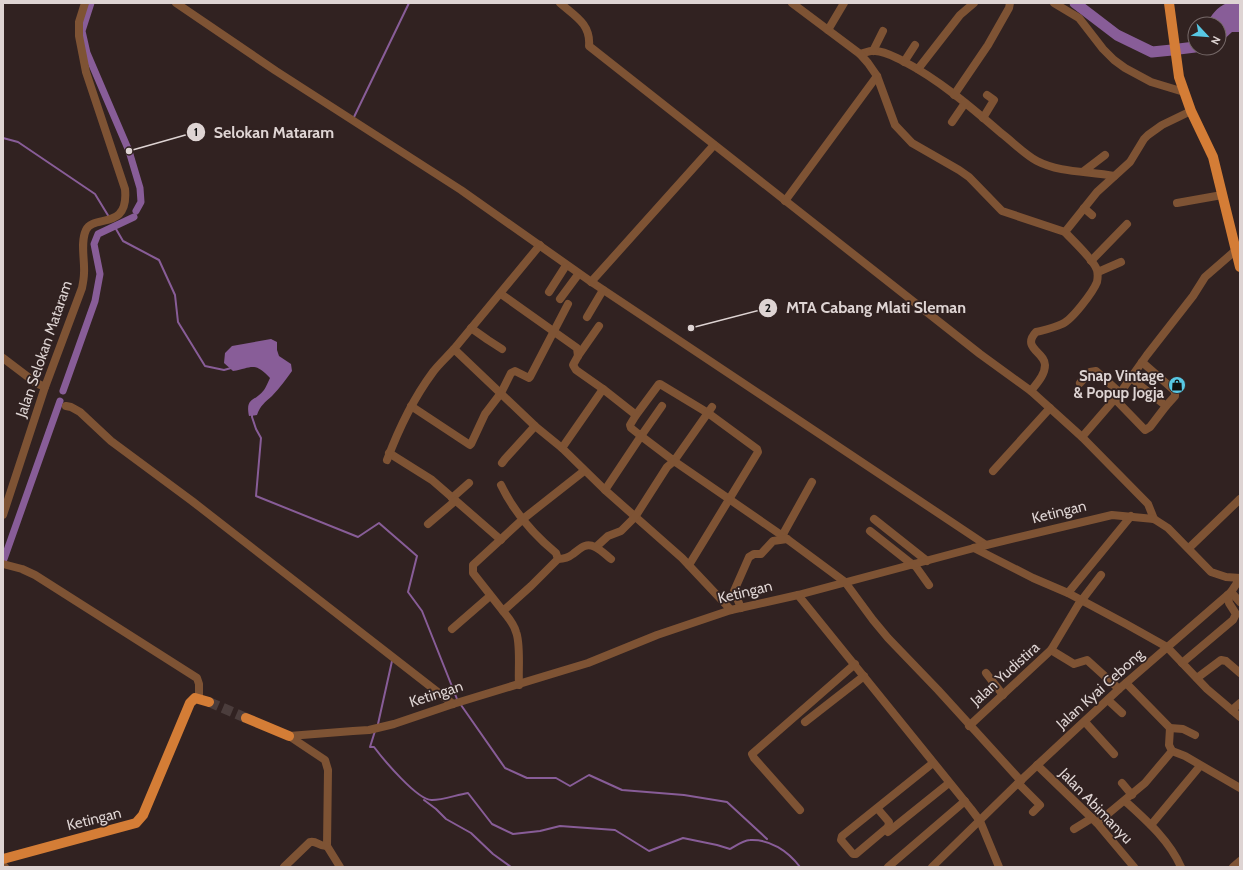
<svg xmlns="http://www.w3.org/2000/svg" width="1243" height="870" viewBox="0 0 1243 870" font-family="Cabin,sans-serif">
<style>
.water{fill:#885d98}
.lines{fill:none;stroke-linecap:round;stroke-linejoin:round}
.stream{stroke:#885d98;stroke-width:2}
.canal{stroke:#885d98;stroke-width:7}
.river{stroke:#885d98;stroke-width:11}
.major-tunnel{stroke:#4b3d3c;stroke-width:10;stroke-dasharray:10 5;stroke-linecap:butt}
.minor{stroke:#7e5334;stroke-width:8}
.major{stroke:#d47d36;stroke-width:10}
.labels{text-anchor:middle;dominant-baseline:central;stroke-width:3.5;stroke-linejoin:round;paint-order:stroke}
.street-label{font-size:15px;fill:#ded4d3;stroke:#312221}
.poi-label{font-size:15px;font-weight:bold;fill:#ded4d3;stroke:#312221;text-anchor:end}
.leader{fill:none;stroke:#ded4d3;stroke-width:1.5}
.callout-dot{fill:#ded4d3;stroke:#312221;stroke-width:1.5}
.mark-label{font-size:12px;text-anchor:middle;font-weight:bold;fill:#111}
.callout-label{font-size:16px;text-anchor:middle;font-weight:bold;fill:#ded4d3;stroke:#312221;stroke-width:3.5;stroke-linejoin:round;paint-order:stroke}
</style>
<rect width="100%" height="100%" fill="#312221"/>
<g class="water">
<path d="M1227 3 1240 4V32H1232L1219 44V24H1207C1211 15 1217 7 1227 3Z"/>
<path d="M271 339 277 342V350L279 356 291 364 292 371C286 379 280 388 272 396 265 402 260 406 257 415L249 416C245 397 255 402 264 390 266 387 268 382 270 378 254 361 252 368 233 371L224 363 225 353 232 346Z"/>
</g>
<g class="lines">
<g class="stream">
<polyline points="354,117 409,3"/>
<polyline points="3,138 18,142 95,194 109,217"/>
<polyline points="116,229 123,241 159,260 175,295 178,322 205,366 224,370 231,368"/>
<polyline points="252,415 252,417 256,429 261,438 256,496 358,537 379,523 417,556 408,592 422,611 457,699"/>
<polyline points="461,705 505,768 527,778 556,778 570,786 589,775 622,790 684,795 727,802 767,839"/>
<polyline points="378,724 392,661"/>
<path d="M375 731 370 747H374C383 759 418 801 432 800 443 800 456 795 468 793L492 824 513 834 540 831 560 826 615 830 649 851 683 838 717 845 730 849C735 846 744 840 750 840 770 839 788 851 800 867"/>
<polyline points="424,800 436,809 446,819 471,833 493,854 511,867"/>
</g>
<g class="canal">
<polyline points="91,3 82,31 87,53 129,151 140,188 141,202 136,211"/>
<polyline points="63,391 95,301 100,274 94,244 98,234 134,217"/>
<polyline points="4,559 60,401"/>
</g>
<g class="river">
<polyline points="1075,3 1117,35 1152,52 1172,50"/>
<polyline points="1179,49 1195,47"/>
</g>
<polyline class="major-tunnel" points="209,702 246,718"/>
<g class="minor">
<polyline points="176,3 276,71 461,190 590,281 986,545"/>
<path d="M560 3C575 16 591 24 589 46L980 354 1031 391 1082 437 1148 504 1154 519"/>
<path d="M792 3 860 54C865 53 870 50 875 51 885 51 894 57 903 61 938 79 971 107 1001 133 1013 142 1024 154 1037 161 1060 173 1089 171 1114 176"/>
<polyline points="1054,3 1079,18 1103,49 1114,60 1125,68 1151,82 1184,92"/>
<polyline points="828,30 844,3"/>
<polyline points="873,51 883,31"/>
<polyline points="860,54 868,63 877,76 895,125 912,143 959,170 969,177 1002,211 1065,232"/>
<polyline points="904,62 915,45"/>
<polyline points="918,69 960,15 974,3"/>
<polyline points="954,95 988,45 1009,8 1010,3"/>
<polyline points="983,118 994,100 987,95"/>
<polyline points="952,122 965,103"/>
<polyline points="1084,171 1105,155"/>
<polyline points="785,201 877,76"/>
<polyline points="1177,203 1222,195"/>
<polyline points="1084,208 1092,215"/>
<polyline points="1091,261 1127,224"/>
<polyline points="1098,272 1121,262"/>
<polyline points="591,282 714,145"/>
<polyline points="549,292 565,267"/>
<polyline points="501,294 577,348 578,356"/>
<polyline points="560,299 577,276"/>
<polyline points="587,317 603,290"/>
<polyline points="599,326 578,356 573,365 576,370 603,389"/>
<polyline points="471,328 488,340 502,349"/>
<polyline points="454,349 540,245"/>
<polyline points="3,358 36,383 45,387"/>
<polyline points="1142,362 1175,391 1175,396 1166,406"/>
<polyline points="1080,383 1090,372 1096,371 1120,393"/>
<path d="M1031 391C1037 383 1045 375 1045 365 1045 352 1021 348 1036 332 1044 330 1054 328 1062 324 1072 320 1093 292 1097 282 1098 277 1098 274 1097 270 1094 260 1073 241 1065 232L1097 192 1130 162 1144 139 1148 135 1162 125 1191 111"/>
<polyline points="1115,399 1145,430 1150,427 1166,406 1131,378"/>
<polyline points="66,406 71,407 80,412 111,441 192,501 453,704"/>
<polyline points="411,406 470,445 471,444 485,414 501,393 511,373 515,371 529,378 530,377 568,304"/>
<polyline points="636,415 659,384 660,384 708,413 757,449 758,452 689,565"/>
<polyline points="1082,437 1120,393 1147,355 1193,296 1205,277 1236,250"/>
<polyline points="562,448 603,389 636,415 630,425 631,428 641,436 662,406"/>
<polyline points="389,453 432,480 501,540"/>
<path d="M387 460C399 428 413 399 433 372 439 364 447 357 454 349L535 426 562 448 605 490 682 558 731 610"/>
<polyline points="502,463 505,459 535,426"/>
<polyline points="993,471 1050,408"/>
<path d="M501 485C514 512 533 534 556 553L558 559 531 586 503 611 473 573V565L523 519 584 471"/>
<polyline points="605,490 641,436 674,461 712,407"/>
<polyline points="452,498 469,483"/>
<path d="M3 515 45 387 82 288C83 283 84 278 84 273 85 260 80 243 86 230 94 214 129 231 125 189L86 72 79 36V22L85 3"/>
<polyline points="874,519 927,561"/>
<polyline points="428,524 455,501"/>
<polyline points="870,531 913,565"/>
<polyline points="782,536 812,482"/>
<polyline points="596,547 608,536 621,531 635,517 667,467 674,461 787,539 845,582 873,620 888,638 938,690 1021,781"/>
<polyline points="974,548 1033,578 1068,593 1126,624 1167,647 1207,689 1240,717"/>
<polyline points="1189,548 1240,499"/>
<path d="M558 559C563 559 568 558 573 554 580 549 585 542 595 547 601 550 606 555 611 559"/>
<polyline points="3,564 22,569 35,575 197,678 199,684 199,698"/>
<polyline points="914,564 929,585"/>
<polyline points="1231,592 1240,602"/>
<polyline points="1068,593 1131,516"/>
<polyline points="798,595 971,809 980,821 999,867"/>
<polyline points="741,608 734,591 749,557 754,554 761,554 773,541 787,539"/>
<path d="M503 611C508 617 514 624 516 632 521 644 518 670 519 685"/>
<polyline points="452,629 490,596"/>
<polyline points="1051,650 1074,664 1087,660 1119,689"/>
<polyline points="1182,663 1233,620 1236,614 1229,603 1228,595"/>
<polyline points="986,673 1003,695"/>
<polyline points="1197,678 1221,660 1226,661 1240,673"/>
<polyline points="1126,683 1170,728 1183,729 1195,735"/>
<polyline points="1108,700 1122,713"/>
<polyline points="1232,710 1240,703"/>
<polyline points="805,722 864,676"/>
<polyline points="1085,722 1114,754"/>
<polyline points="969,726 1051,650 1078,605 1101,575"/>
<polyline points="289,736 353,731 369,730 394,724 453,704 588,663 657,635 731,610 798,595 974,548 1112,515 1154,519 1168,528 1211,572 1226,577 1240,578"/>
<polyline points="289,736 325,760 328,770 327,846 340,867"/>
<polyline points="1172,751 1185,756 1240,788"/>
<polyline points="1037,765 1097,823 1134,867"/>
<polyline points="1018,783 1040,805 1033,812"/>
<polyline points="1122,783 1132,795"/>
<path d="M1125 801C1147 821 1169 840 1181 867"/>
<polyline points="877,808 889,822 888,827 856,854 853,854 841,840 842,836 933,763"/>
<polyline points="800,810 754,758 752,754 855,664"/>
<polyline points="1097,823 1145,783 1172,751 1169,745 1170,728"/>
<polyline points="1151,825 1200,766"/>
<polyline points="1074,829 1092,818"/>
<polyline points="888,832 949,783"/>
<polyline points="3,865 5,867"/>
<path d="M284 867 310 842C316 840 320 847 327 846"/>
<polyline points="888,867 965,801"/>
<polyline points="932,867 1018,783 1119,689 1231,592 1237,583 1237,579"/>
<polyline points="1233,867 1240,861"/>
</g>
<g class="major">
<polyline points="1169,3 1179,77 1191,111 1213,157 1240,267"/>
<polyline points="246,718 289,736"/>
<polyline points="3,859 136,823 143,815 190,703 195,698 209,702"/>
</g>
</g>
<defs>
<g id="shop-disc" transform="scale(0.9)"><circle r="9.5" fill="#58c8e4" stroke="#312221"/><path d="M-5-2.5h2.3a2.7 3.5 0 0 1 5.4 0H5L5.5 6h-11ZM-1.5-2.5h3a1.5 2.3 0 0 0-3 0Z" fill="#111"/></g>
</defs>
<g fill-rule="evenodd">
<use href="#shop-disc" x="1177" y="385"/>
</g>
<g class="labels">
<g class="street-label">
<text transform="translate(44 349) rotate(-71)">Jalan Selokan Mataram</text>
<text transform="translate(1059 512) rotate(-14)">Ketingan</text>
<text transform="translate(745 592) rotate(-14)">Ketingan</text>
<text transform="translate(1005 674) rotate(-42)">Jalan Yudistira</text>
<text transform="translate(1100 689) rotate(-42)">Jalan Kyai Cebong</text>
<text transform="translate(436 694) rotate(-18)">Ketingan</text>
<text transform="translate(1096 806) rotate(46)">Jalan Abimanyu</text>
<text transform="translate(94 819) rotate(-14)">Ketingan</text>
</g>
<g class="poi-label">
<text x="1164" y="376">Snap Vintage<tspan x="1164" dy="17">&amp; Popup Jogja</tspan></text>
</g>
</g>
<path class="leader" d="M129 151L196 132M691 328L768 308"/>
<g class="callout-dot">
<circle cx="129" cy="151" r="4"/>
<circle cx="691" cy="328" r="4"/>
<circle cx="196" cy="132" r="10"/>
<circle cx="768" cy="308" r="10"/>
</g>
<g class="mark-label">
<text x="196" y="136">1</text>
<text x="768" y="312">2</text>
</g>
<g class="callout-label">
<text x="274" y="138">Selokan Mataram</text>
<text x="876" y="313">MTA Cabang Mlati Sleman</text>
</g>
<rect width="1243" height="870" fill="none" stroke="#ded4d3" stroke-width="8"/>
<g transform="translate(1207 36) rotate(116)"><circle r="19" fill="#312221" stroke="#766968"/>
<path d="M0-3L7 15L0 10L-7 15Z" fill="#58c8e4"/>
<text y="-6" font-size="11" font-weight="bold" text-anchor="middle" fill="#ded4d3">N</text>
</g>
</svg>
